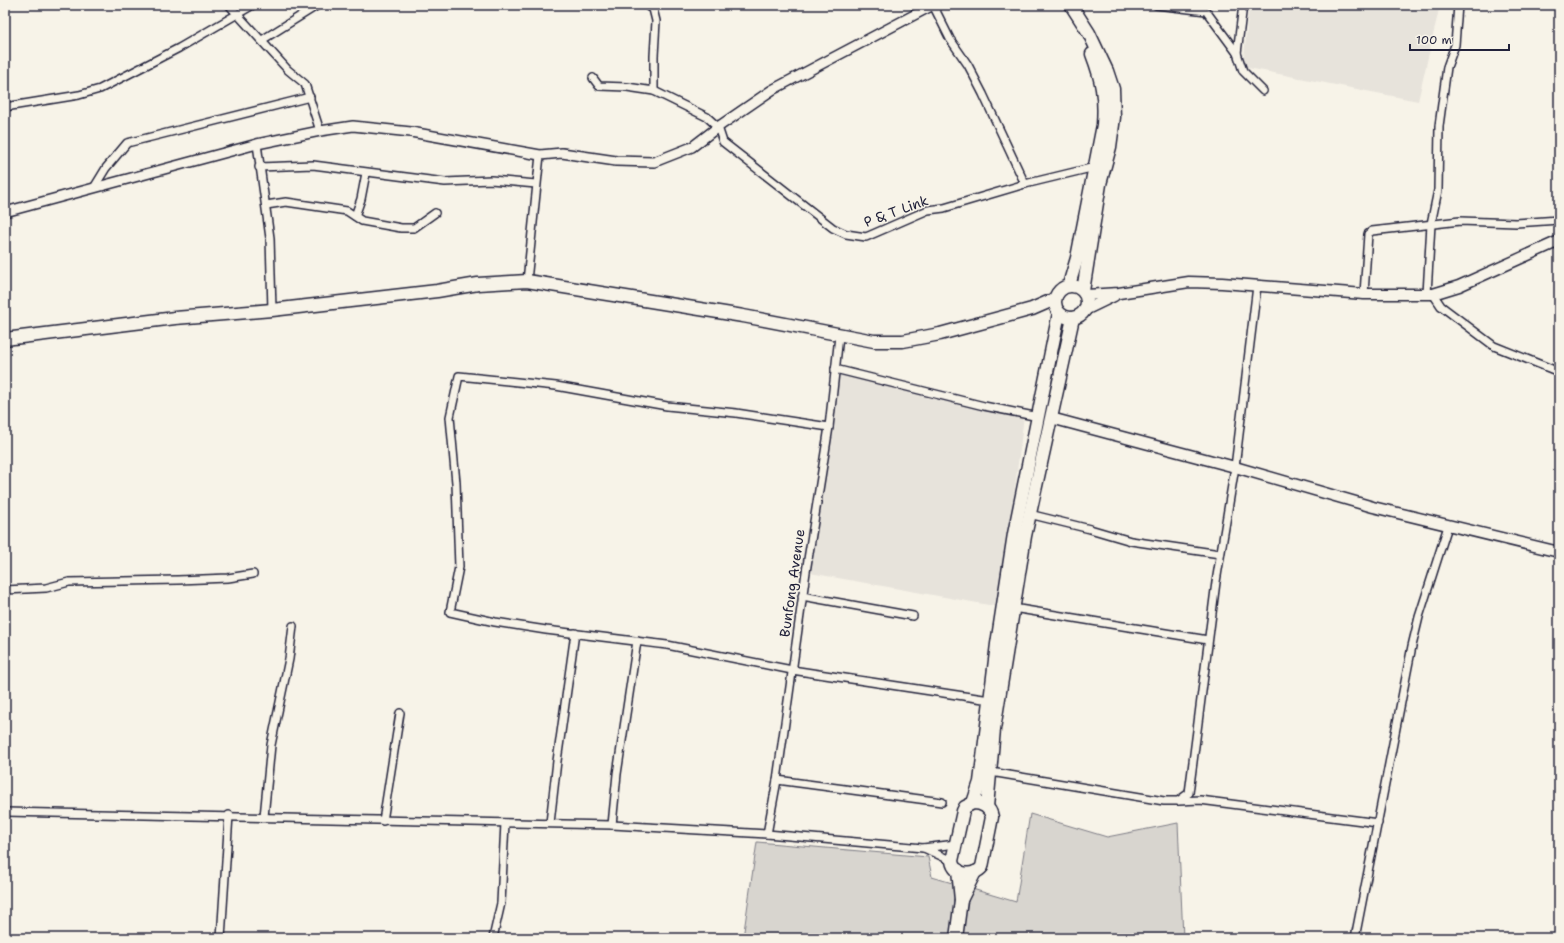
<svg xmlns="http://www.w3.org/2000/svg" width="1564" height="943" viewBox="0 0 1564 943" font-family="'Shantell Sans',sans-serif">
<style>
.built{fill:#e7e3db}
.green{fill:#d8d5cf;stroke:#7d7c85}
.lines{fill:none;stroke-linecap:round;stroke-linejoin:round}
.minor-casing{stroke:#22223b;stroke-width:10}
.tertiary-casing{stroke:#22223b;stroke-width:12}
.secondary-casing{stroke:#22223b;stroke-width:13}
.trunk-casing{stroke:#22223b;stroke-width:15}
.minor{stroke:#f7f3e8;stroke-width:7}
.tertiary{stroke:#f7f3e8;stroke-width:9}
.secondary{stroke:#f7f3e8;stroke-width:10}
.trunk{stroke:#f7f3e8;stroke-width:12}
.labels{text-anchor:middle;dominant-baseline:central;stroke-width:3;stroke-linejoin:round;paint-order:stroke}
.street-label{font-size:14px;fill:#22223b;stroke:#f7f3e8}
</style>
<rect width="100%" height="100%" fill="#f7f3e8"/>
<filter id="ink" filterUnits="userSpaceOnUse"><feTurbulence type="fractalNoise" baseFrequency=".025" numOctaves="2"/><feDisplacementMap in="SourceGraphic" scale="8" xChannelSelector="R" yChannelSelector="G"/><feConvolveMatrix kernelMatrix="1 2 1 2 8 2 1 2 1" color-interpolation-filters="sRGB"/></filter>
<g filter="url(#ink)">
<g class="built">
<polygon points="1249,5 1440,5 1418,101 1243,67"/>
<polygon points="840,370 1024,416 1000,607 810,573"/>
</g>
<polygon class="green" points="1030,814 1107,837 1178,823 1183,938 743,938 757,842 928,857 932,877 1016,902"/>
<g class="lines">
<g class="minor-casing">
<g id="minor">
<polyline points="229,5 288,70 305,84 320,131"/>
<polyline points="646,5 653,9 656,21 654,56 654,91"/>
<polyline points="933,5 950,39 968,65 983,94 1025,184"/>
<polyline points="1156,5 1206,11 1237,53"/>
<polyline points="1243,5 1237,53 1243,71 1263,91"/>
<polyline points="262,40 318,5"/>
<polyline points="593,78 599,86 627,87 654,91 707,117 718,127 723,142 833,228 846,234 866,237 928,210 944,208 1025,184 1095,167"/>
<polyline points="5,107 79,95 100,89 179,48 253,5"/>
<polyline points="257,144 270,238 272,310"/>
<polyline points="259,167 313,165 445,182 491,180 536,184"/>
<polyline points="95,186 106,168 127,143 310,97"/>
<polyline points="266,205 286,202 347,211 362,221 401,228 414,228 435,213"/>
<polyline points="355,216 361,199 366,173"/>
<polyline points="527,281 540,155"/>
<polyline points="1364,294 1368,234 1372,231 1460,221 1516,223 1559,220"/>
<polyline points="1427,294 1431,224 1438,190 1439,126 1447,67 1455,45 1458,5"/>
<polyline points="1433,294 1441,306 1494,346 1559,372"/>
<polyline points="835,369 984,406 1039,417"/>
<polyline points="829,427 736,413 667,406 556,386 459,376 450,417 456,483 459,567 450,612 495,622 546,630 667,645 792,670 990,700"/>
<polyline points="1029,514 1090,529 1131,541 1220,554"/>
<polyline points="5,590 46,588 69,582 178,580 228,578 253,574"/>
<polyline points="802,596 913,616"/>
<polyline points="1013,608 1208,640"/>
<polyline points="991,772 1164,801 1178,801 1189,793 1216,582 1235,467 1257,286"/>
<polyline points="777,780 942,802"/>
<polyline points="1179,801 1200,800 1378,823"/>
<polyline points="5,812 612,825 767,834 923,848 956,844"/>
<polyline points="264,817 271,745 289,659 293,626"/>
<polyline points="383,821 400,713"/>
<polyline points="550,823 557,761 575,633"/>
<polyline points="612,825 617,774 637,641"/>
<polyline points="767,834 777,780 806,572 829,427 839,336"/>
<polyline points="924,848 952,861"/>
<polyline points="221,938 229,815"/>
<polyline points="493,938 501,903 505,823"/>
<polyline points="1355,938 1412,646 1419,617 1448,526"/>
</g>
</g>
<g class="tertiary-casing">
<polyline id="tertiary" points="5,212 257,144 320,131 353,126 411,132 540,155 562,153 616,161 654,162 692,147 718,127 772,90 933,5"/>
</g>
<g class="secondary-casing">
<g id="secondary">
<polyline points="1086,295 1119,293 1189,282 1222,283 1364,294 1433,294 1459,286 1559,241"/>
<polyline points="1085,310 1114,296"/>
<polyline points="1051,418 1235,467 1373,507 1559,552"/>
</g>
</g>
<g class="trunk-casing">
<g id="trunk">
<polyline points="1071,5 1089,33 1107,71 1113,89 1114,117 1110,147 1100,184 1083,291"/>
<path d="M1069 285 1077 258 1103 125C1105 97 1102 80 1092 54"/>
<circle cx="1071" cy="302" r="16"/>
<polyline points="5,339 175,318 272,310 437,291 478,284 527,281 743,316 874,341 903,341 940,334 1032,309 1055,299"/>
<polyline points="973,803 980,782 997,644 1014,534 1059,313"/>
<path d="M973 803C983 803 990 807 992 817L982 867C974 877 954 876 952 861L963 811 965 807Z"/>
<polyline points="987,807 994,729 1025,536 1073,318"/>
<polyline points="961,900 975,872"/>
<polyline points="956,938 961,900 958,870"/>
</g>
</g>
<use href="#minor" class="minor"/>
<use href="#tertiary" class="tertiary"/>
<use href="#secondary" class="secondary"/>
<use href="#trunk" class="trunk"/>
</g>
</g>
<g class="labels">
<g class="street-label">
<text transform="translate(896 211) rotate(-20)">P &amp; T Link</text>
<text transform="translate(792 583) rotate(-82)">Bunfong Avenue</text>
</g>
</g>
<rect width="1564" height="943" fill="none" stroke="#f7f3e8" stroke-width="20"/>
<rect x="10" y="10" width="1544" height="923" fill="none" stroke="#22223b" stroke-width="1.5" filter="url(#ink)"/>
<path d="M1410 44v6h99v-6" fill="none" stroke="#22223b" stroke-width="2"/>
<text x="1416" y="44" font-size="12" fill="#22223b" stroke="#f7f3e8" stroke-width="3" paint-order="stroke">100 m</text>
</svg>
